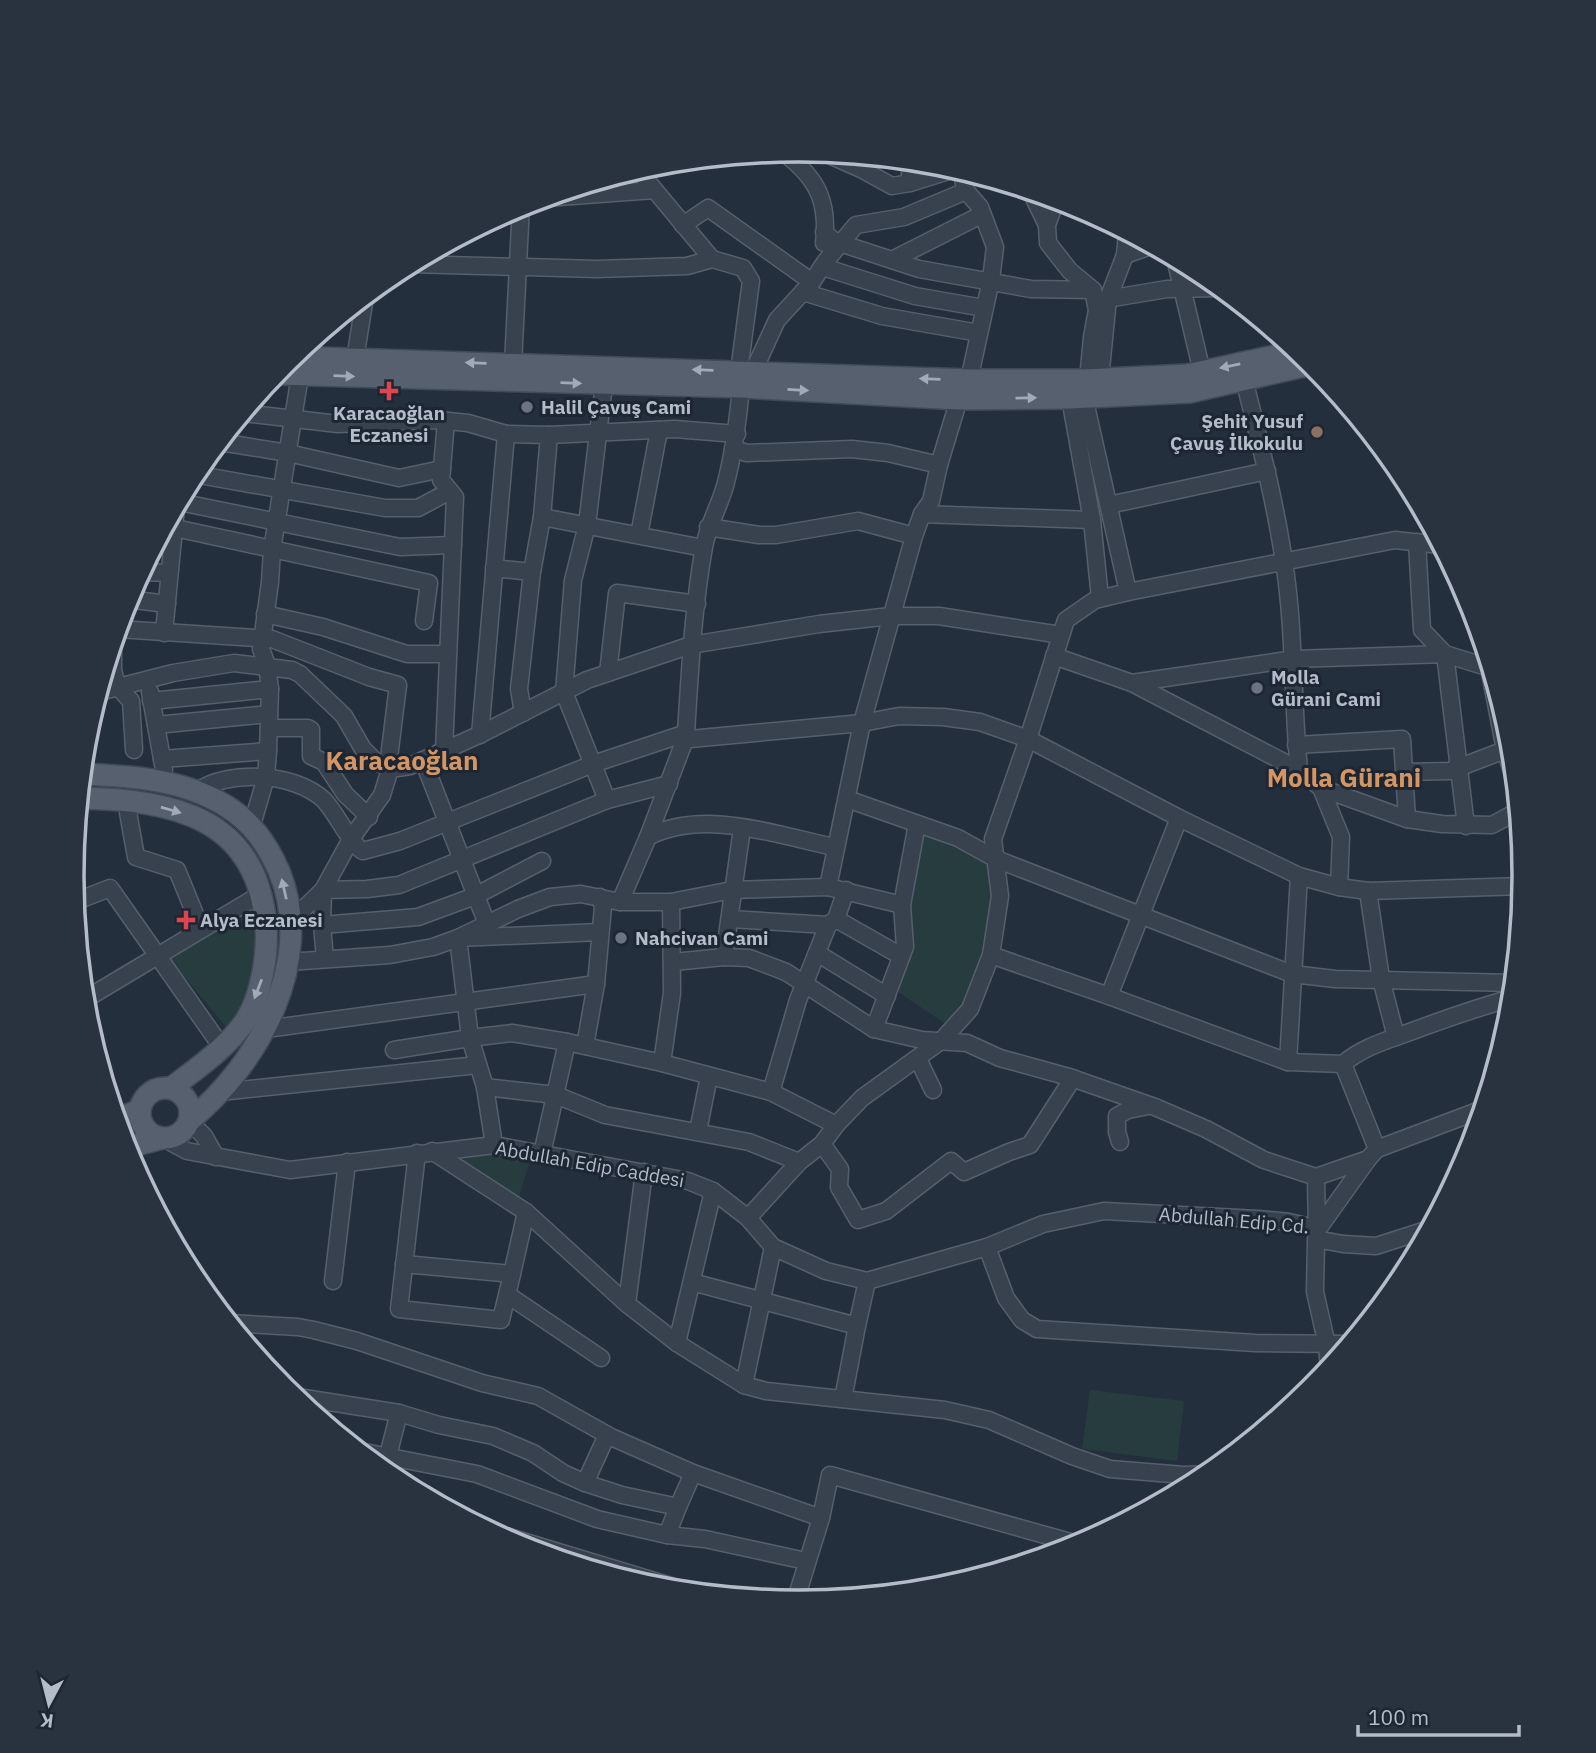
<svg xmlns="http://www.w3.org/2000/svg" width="1596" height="1753" viewBox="0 0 1596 1753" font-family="'IBM Plex Sans',sans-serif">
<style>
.green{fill:#263c3f}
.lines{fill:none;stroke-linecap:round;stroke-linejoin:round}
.minor-casing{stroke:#565f6c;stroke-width:19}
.major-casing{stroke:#414a57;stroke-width:24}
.minor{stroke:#38414e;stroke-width:16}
.major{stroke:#56606e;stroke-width:21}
.oneway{fill:#a1aab7}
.health-dot{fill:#e0444e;stroke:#1d2633;stroke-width:2.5}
.worship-dot{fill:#6b7280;stroke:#1d2633;stroke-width:2.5}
.education-dot{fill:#8d6e63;stroke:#1d2633;stroke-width:2.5}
.labels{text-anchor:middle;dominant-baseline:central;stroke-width:6;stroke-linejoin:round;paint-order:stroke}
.poi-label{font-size:19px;font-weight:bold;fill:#b4bcc9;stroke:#1d2633;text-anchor:start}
.street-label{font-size:19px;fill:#b4bcc9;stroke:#1d2633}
.district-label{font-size:26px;font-weight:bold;fill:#d59563;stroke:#1d2633}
.rim{fill:none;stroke:#b4bcc9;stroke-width:3.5}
</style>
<rect width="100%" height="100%" fill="#242f3e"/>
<g class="green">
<polygon points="915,833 974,854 987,866 993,885 991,919 966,1008 949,1026 895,990 911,942 911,914 904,901"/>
<polygon points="251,910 258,929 249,991 235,1021 226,1027 169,958"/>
<polygon points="492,1151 531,1157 519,1197 463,1160 467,1154"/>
<polygon points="1090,1390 1184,1401 1177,1461 1082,1449"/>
</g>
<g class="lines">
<g class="minor-casing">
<g id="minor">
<path d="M783 152C816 177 829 200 824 243"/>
<polyline points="812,152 827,154 861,169 892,186 910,183 955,169"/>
<polyline points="910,161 910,183"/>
<polyline points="638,170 712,259"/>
<polyline points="961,171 966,191 980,207 995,247 991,280 969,380"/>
<polyline points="1031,192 1047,225"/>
<polyline points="545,198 654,190"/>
<polyline points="1056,200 1047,225 1048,243 1070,271 1093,290 1097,310 1092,337 1088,380"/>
<polyline points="683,225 708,208 812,282"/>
<polyline points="824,232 833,240 843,244 919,269 1031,289 1093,290"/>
<polyline points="1125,255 1151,246"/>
<polyline points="1175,258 1202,372"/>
<polyline points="892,260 981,215"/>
<polyline points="410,264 597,269 687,266 712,259 743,268 751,281 739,371"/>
<polyline points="823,267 915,296 984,308"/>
<polyline points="803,292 882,316 979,333"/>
<polyline points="1101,300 1167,289 1220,288"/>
<polyline points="355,359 365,297"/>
<polyline points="513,364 521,205"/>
<polyline points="753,372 777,320 812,282 825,262 856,225 904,217 966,191"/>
<polyline points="1100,379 1108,299 1125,255 1127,233"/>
<path d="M1244 379C1259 440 1275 500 1284 562 1295 631 1292 701 1299 770"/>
<polyline points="604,384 587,525 573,580 564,692 607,800"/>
<polyline points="1084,397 1128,592"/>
<polyline points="1070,398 1092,520 1100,598"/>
<polyline points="243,413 338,424 438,420 468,423 506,434 549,435 675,429 737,434"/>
<polyline points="220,442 288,453 399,478 442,469"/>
<polyline points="733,449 747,453 852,449 888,453 939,465"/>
<polyline points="194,474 385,508 418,508 450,491"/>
<polyline points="179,502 400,547 453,545"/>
<polyline points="1109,505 1267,471"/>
<polyline points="922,514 1092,520"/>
<polyline points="542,517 703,548"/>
<polyline points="708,527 759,535 776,535 858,521 914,536"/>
<polyline points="175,528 429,583 424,621"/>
<polyline points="639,535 659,430"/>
<polyline points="1417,542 1422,630 1445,654 1490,668"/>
<polyline points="494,568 532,572"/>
<polyline points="141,572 169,573"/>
<polyline points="127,599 167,604"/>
<polyline points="265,614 323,627 407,654 448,654"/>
<polyline points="118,629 272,639 369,677 398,685 388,766"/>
<polyline points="164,633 176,507"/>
<polyline points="113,645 113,670 117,686 131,701 134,750"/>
<polyline points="1054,656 1132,683 1299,770 1321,788 1341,837 1339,887 1368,891 1523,886"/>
<polyline points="1488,662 1505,750 1515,780"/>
<polyline points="608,673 617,593 697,604"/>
<polyline points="1132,683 1294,659 1445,654 1466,826"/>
<polyline points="99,692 173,673 234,663 292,670 300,674 344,716 363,749 377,763 397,768 410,766 481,734 587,680 691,645 819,624 891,616 939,616 1061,635"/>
<polyline points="150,692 164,770"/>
<polyline points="151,701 270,689"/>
<polyline points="523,713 519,689 532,572 542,517 549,435"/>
<polyline points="156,725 269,714"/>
<polyline points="269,728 308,728 311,730 311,756 324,762 345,794 369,817"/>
<polyline points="480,735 506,434"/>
<path d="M684 742 686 733C690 671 693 608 704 547 708 525 719 507 725 486 734 453 738 420 741 387"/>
<polyline points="1296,745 1402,739 1407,819"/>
<polyline points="444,751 455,497 441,480 446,421"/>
<polyline points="162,759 268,751"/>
<polyline points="423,760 487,924"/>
<polyline points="1404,772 1450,771 1505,750"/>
<polyline points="1321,788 1407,819 1442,824 1492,825 1518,811"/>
<path d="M196 792C228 769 294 772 324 800 337 814 351 845 363 851L400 841 593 764 686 733"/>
<polyline points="847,799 958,838 996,859 1292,974 1335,979 1514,983"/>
<polyline points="126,801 136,857 177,870 201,929"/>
<polyline points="252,825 266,777 268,751 270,689 267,665 261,649 270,582 272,550 300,375"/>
<path d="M648 837C704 808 776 835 834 847"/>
<polyline points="828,887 862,723 914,536 922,514 931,501 939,465 959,399"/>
<polyline points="1368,891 1381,979 1396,1037"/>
<polyline points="74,902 110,888 221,1046"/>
<polyline points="620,902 648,837 684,742 690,739 862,723 899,716 943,717 980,722 1028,739 1179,818 1299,876 1339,887"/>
<polyline points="902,905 917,824"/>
<polyline points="730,919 828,925"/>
<polyline points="836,919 901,956"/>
<polyline points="291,921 323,890 351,839 382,795 391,766"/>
<polyline points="322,925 418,917 475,896 542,861"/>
<polyline points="817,953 887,996"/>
<path d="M991 955 1109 996 1288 1062 1343 1064C1361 1048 1385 1041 1407 1033 1442 1020 1476 1008 1512 998"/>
<polyline points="724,957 742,828"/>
<polyline points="325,959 322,925 323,890 367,889 399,885 607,800 669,784"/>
<polyline points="288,962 390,955 433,947 458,938 518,909 550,897 581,894 620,902 671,902 732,890 828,887 902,905 905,947 874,1029"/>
<polyline points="673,962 724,957 749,958 786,972 874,1029 922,1040 967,1043 1000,1058 1069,1077 1155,1107 1206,1129 1264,1160 1316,1177 1317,1233"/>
<polyline points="1109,996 1179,818"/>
<polyline points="84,1000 261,894"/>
<polyline points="266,1029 596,984"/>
<polyline points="585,1046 596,984 603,907 600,897"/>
<polyline points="394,1050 470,1038 458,938 600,932"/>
<polyline points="918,1059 933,1090"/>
<polyline points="1288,1062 1299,876"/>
<polyline points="662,1063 672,993 671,902"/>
<polyline points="1343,1064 1377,1149"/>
<polyline points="485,1087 556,1095 605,1115 749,1142 799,1162"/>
<polyline points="220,1092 478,1065"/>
<polyline points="771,1092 798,1000 828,925 836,919 846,890"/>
<polyline points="189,1121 204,1136 216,1157"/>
<polyline points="698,1131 709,1076"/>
<polyline points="163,1138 187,1151 290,1170 494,1145 688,1181 713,1191 748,1218 773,1247 826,1271 867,1281 987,1247 1043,1224 1104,1211 1258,1219 1289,1222 1318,1229 1368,1159 1377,1149 1483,1109"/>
<polyline points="1120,1142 1117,1132 1117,1116 1128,1110 1148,1106"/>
<polyline points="822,1144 840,1169 839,1187 858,1220 886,1211 951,1161 964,1172 1009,1152 1030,1145 1073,1078"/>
<polyline points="494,1145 485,1087 470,1038 512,1033 567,1042 662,1063 771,1092 836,1125"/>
<polyline points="432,1151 526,1212 627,1304 677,1343 744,1385 766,1391 945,1410 989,1420 1072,1456 1110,1469 1184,1475 1209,1474"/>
<polyline points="417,1153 399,1309 501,1320 512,1274"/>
<polyline points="542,1154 567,1042"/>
<polyline points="1316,1177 1368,1159"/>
<polyline points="748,1218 799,1162 822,1144 836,1125 862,1098 942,1040 970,1009 991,955 1000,896 993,839 1028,739 1066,620 1095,600 1128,592 1395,540 1440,545"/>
<polyline points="987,1247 1006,1298 1022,1320 1037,1329 1255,1343 1349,1344"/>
<polyline points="404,1264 512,1274 526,1212"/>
<polyline points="333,1281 347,1162"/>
<polyline points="692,1282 857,1326 867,1281"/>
<polyline points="508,1295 601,1358"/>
<polyline points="627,1304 644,1172"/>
<polyline points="230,1323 298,1327 314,1330 357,1341 482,1383 538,1396 611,1437 693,1473 821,1518"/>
<polyline points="677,1343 713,1191"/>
<polyline points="1329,1369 1327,1345 1315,1292 1316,1239 1343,1244 1376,1246 1429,1229"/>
<polyline points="744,1385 773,1247"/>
<polyline points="291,1396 399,1413 439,1425 493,1436 533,1453 563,1473 585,1483 622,1495 678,1507 667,1535"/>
<polyline points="843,1399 857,1326"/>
<polyline points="359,1451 477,1474 597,1519 667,1535 705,1539 806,1561"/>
<polyline points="384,1471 399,1413"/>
<polyline points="585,1483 607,1435"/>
<polyline points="678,1507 693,1473"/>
<polyline points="489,1531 691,1592"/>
<polyline points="795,1602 821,1518 830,1475 1081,1545"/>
</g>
</g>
<g class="major-casing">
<g id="major">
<polyline points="291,357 969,380 1083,380 1187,375 1297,351"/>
<polyline points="276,374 741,387 959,399 1070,398 1190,392 1313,364"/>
<path d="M82 774C131 776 183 779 226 806 252 822 267 844 279 871 316 961 259 1064 189 1121"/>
<path d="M80 798C173 800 258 817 266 927 268 955 261 996 246 1020 229 1046 195 1070 171 1088"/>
<circle cx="165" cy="1113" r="25"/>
<polyline points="116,1119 140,1110"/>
<polyline points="125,1148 163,1138"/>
</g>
</g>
<use href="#minor" class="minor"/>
<use href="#major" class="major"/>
</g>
<defs><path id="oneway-solid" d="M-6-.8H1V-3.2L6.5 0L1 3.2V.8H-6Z" transform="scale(1.75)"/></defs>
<g class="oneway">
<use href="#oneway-solid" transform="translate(476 363) rotate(-178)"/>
<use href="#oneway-solid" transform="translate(1230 366) rotate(168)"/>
<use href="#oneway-solid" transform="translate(703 370) rotate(-178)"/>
<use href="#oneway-solid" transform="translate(344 376) rotate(2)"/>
<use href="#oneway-solid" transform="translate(930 379) rotate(-178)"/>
<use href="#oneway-solid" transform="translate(571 383) rotate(2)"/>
<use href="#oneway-solid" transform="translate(798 390) rotate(3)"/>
<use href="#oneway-solid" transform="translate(1026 398) rotate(-1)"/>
<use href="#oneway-solid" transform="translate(171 810) rotate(16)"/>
<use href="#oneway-solid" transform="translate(284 889) rotate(-103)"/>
<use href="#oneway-solid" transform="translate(258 989) rotate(111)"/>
</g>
<g class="health-dot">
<path d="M385.5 380.5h7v7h7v7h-7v7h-7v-7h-7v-7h7z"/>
<path d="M182.5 909.5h7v7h7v7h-7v7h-7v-7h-7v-7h7z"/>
</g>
<g class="worship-dot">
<circle cx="527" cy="407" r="7"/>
<circle cx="1257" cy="688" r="7"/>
<circle cx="621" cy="938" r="7"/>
</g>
<circle class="education-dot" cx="1317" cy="432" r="7"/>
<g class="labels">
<g class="poi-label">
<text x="541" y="407">Halil Çavuş Cami</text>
<text x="389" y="413" text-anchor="middle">Karacaoğlan<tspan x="389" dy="22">Eczanesi</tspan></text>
<text x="1303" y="421" text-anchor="end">Şehit Yusuf<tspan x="1303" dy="22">Çavuş İlkokulu</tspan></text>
<text x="1271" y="677">Molla<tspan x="1271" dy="22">Gürani Cami</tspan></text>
<text x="200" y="920">Alya Eczanesi</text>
<text x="635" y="938">Nahcivan Cami</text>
</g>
<g class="street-label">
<text transform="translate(590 1164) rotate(10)">Abdullah Edip Caddesi</text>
<text transform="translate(1234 1220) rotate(5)">Abdullah Edip Cd.</text>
</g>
<g class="district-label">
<text x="402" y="760">Karacaoğlan</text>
<text x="1344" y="777">Molla Gürani</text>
</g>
</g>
<path d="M0 0H1596V1753H0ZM84 876a714 714 0 1 1 1428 0a714 714 0 1 1-1428 0Z" fill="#29323f" fill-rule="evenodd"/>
<path class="rim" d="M84 876a714 714 0 1 1 1428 0a714 714 0 1 1-1428 0Z"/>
<g transform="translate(49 1704) rotate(187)" stroke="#1d2633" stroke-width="5" paint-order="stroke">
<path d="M0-5L12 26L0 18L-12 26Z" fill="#b4bcc9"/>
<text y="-10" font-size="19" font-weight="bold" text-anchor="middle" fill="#b4bcc9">K</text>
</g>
<path d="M1358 1725v10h161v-10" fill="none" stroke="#b4bcc9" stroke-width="3.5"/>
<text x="1368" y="1725" font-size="21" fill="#b4bcc9" stroke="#1d2633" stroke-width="5" paint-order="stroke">100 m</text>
</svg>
